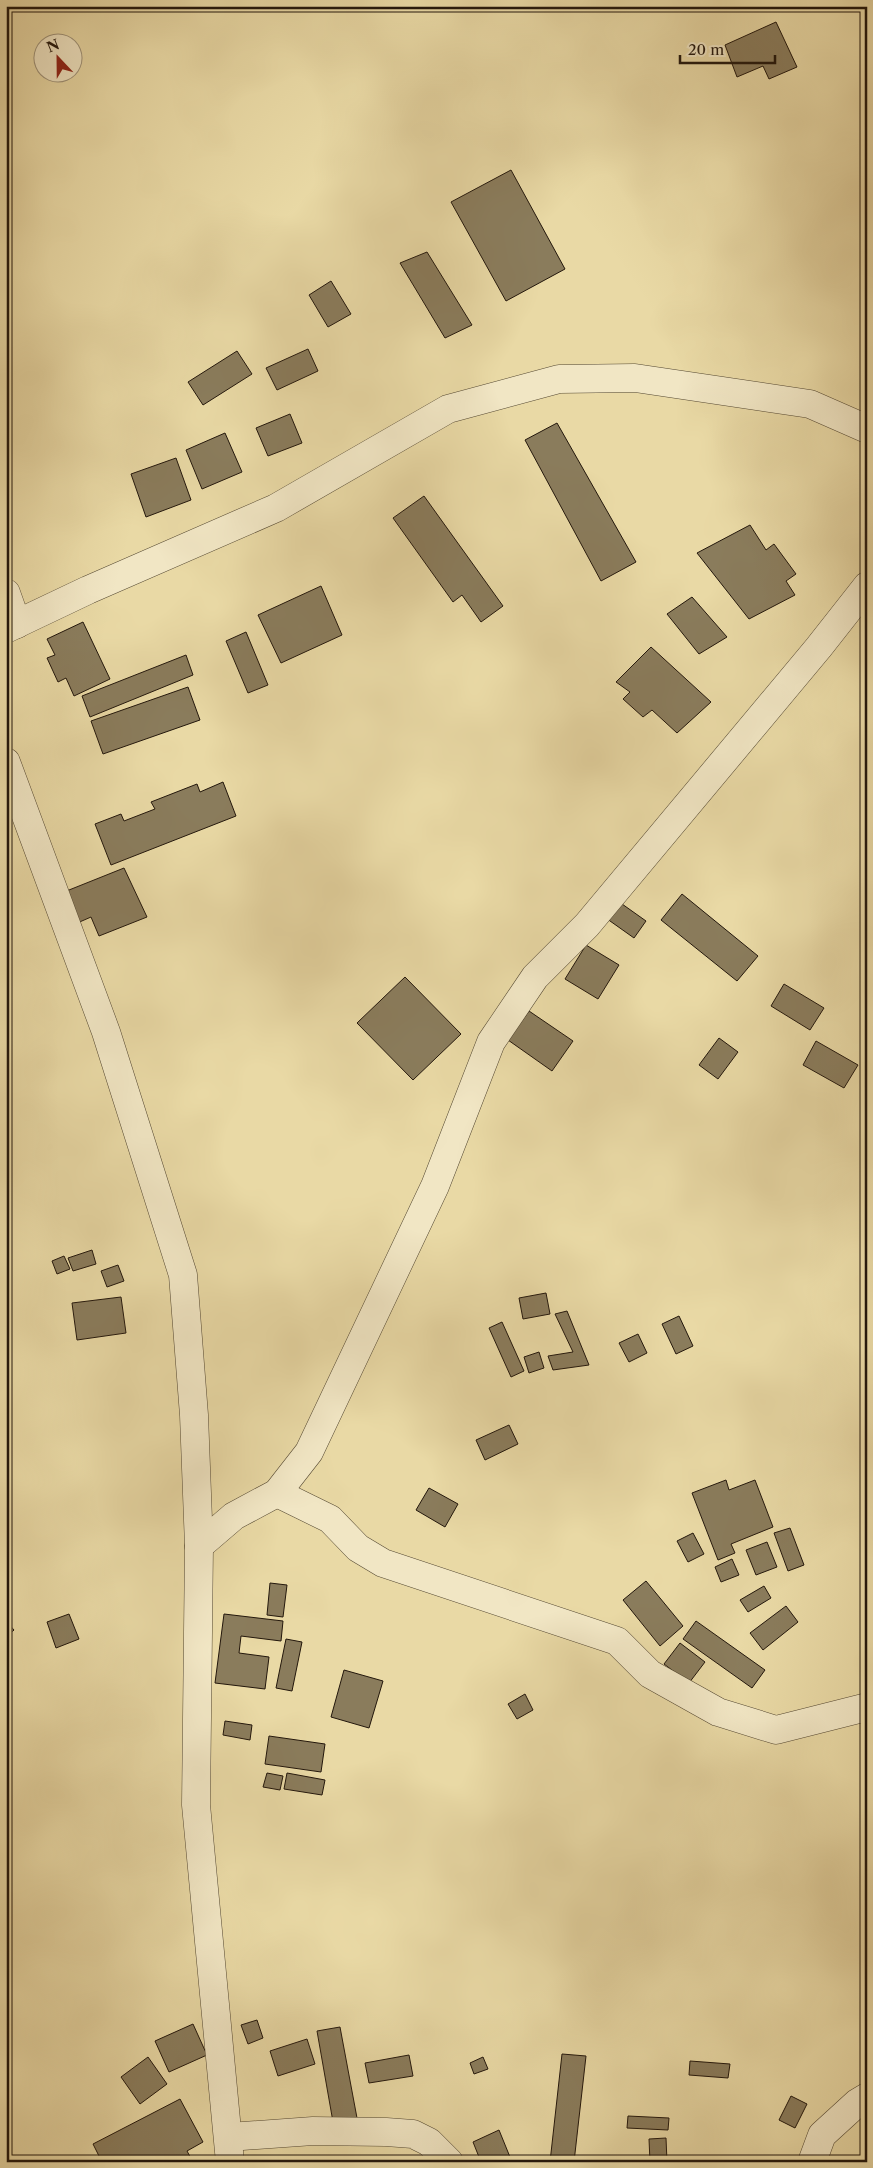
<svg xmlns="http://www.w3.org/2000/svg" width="873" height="2168" viewBox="0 0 873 2168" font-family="'Libre Caslon Text',serif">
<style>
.building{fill:#8a7c5c;stroke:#23170c}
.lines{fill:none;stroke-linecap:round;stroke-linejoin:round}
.minor-casing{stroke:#544832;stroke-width:29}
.minor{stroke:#f1e6c4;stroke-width:28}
</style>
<rect width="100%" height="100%" fill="#e9d9a5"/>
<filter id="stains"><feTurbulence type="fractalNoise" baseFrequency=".004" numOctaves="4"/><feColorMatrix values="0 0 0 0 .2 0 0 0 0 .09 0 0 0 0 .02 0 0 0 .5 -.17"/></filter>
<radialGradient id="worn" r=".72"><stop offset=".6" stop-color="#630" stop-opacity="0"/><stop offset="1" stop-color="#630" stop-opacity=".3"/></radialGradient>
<g class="building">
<polygon points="776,22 797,67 769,79 763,66 737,77 725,45"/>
<polygon points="511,170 565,269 506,301 451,202"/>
<polygon points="427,252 472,325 445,338 400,263"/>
<polygon points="331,281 351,314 328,327 309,295"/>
<polygon points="308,349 318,371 277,390 266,368"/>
<polygon points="237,351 252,374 203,405 188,382"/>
<polygon points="290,414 302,443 268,456 256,428"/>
<polygon points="557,423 636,562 601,581 525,440"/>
<polygon points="225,433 242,472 202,489 186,450"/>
<polygon points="176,458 191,500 146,517 131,474"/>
<polygon points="424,496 503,606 481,622 462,595 453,602 393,518"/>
<polygon points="750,525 766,550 774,544 796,574 786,581 795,595 749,619 697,553"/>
<polygon points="321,586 342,635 281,663 258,615"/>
<polygon points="692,597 727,637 699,654 667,614"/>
<polygon points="83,622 110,679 74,696 66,678 58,682 47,658 55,655 47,639"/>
<polygon points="246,632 268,685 248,693 226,641"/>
<polygon points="651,647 711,702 677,733 652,710 643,717 623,699 630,692 616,682"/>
<polygon points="186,655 193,675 90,717 82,696"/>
<polygon points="188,687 200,720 103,754 91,721"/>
<polygon points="223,782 236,816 111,865 95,824 121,814 124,821 155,809 151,802 197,784 200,792"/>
<polygon points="124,868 147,917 99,936 91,917 75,924 64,892"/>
<polygon points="682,894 758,956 737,981 661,920"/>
<polygon points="615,899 646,921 634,938 603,916"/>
<polygon points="586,945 619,965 598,999 565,979"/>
<polygon points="405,977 461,1034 413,1080 357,1023"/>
<polygon points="784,984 824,1008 810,1030 771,1006"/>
<polygon points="529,1011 573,1041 552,1071 508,1040"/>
<polygon points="719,1038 738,1052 718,1079 699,1065"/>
<polygon points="816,1041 858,1065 844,1088 803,1065"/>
<polygon points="92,1250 96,1264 73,1271 68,1258"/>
<polygon points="64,1256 70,1269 57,1274 52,1261"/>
<polygon points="118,1265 124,1281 107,1287 101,1271"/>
<polygon points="546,1293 550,1314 523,1319 519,1298"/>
<polygon points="121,1297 126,1333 77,1340 72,1303"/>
<polygon points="567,1311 589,1365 553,1370 548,1356 573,1352 555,1314"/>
<polygon points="679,1316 693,1346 676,1354 662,1324"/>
<polygon points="502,1322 524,1371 511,1377 489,1328"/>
<polygon points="638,1334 647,1353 629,1362 619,1343"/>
<polygon points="539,1352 544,1368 529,1373 524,1357"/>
<polygon points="509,1425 518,1444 485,1460 476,1440"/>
<polygon points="726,1480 729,1490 755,1480 773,1527 731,1544 735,1553 718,1560 692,1493"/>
<polygon points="429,1488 458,1504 445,1527 416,1510"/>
<polygon points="790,1528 804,1565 788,1571 774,1533"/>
<polygon points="693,1533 704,1554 688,1562 677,1541"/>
<polygon points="767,1542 777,1567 756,1575 746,1550"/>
<polygon points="732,1559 739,1575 721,1582 715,1567"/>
<polygon points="646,1581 683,1626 660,1646 623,1600"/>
<polygon points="270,1583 287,1585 283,1617 267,1615"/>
<polygon points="764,1586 771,1598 748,1612 740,1600"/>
<polygon points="786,1606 798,1622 763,1650 750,1633"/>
<polygon points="69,1614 79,1639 56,1648 47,1622"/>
<polygon points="224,1614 283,1621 281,1641 241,1636 239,1653 269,1657 265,1689 215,1683"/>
<polygon points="6,1621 14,1630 6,1638"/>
<polygon points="696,1621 765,1670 752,1688 683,1639"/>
<polygon points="286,1639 302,1642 292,1691 276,1688"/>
<polygon points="680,1643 705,1662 689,1683 664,1664"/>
<polygon points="344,1670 383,1681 369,1728 331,1717"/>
<polygon points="525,1694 533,1710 517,1719 508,1704"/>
<polygon points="225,1721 252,1725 250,1740 223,1735"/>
<polygon points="269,1736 325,1744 321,1772 265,1764"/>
<polygon points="267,1773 283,1776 280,1790 263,1787"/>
<polygon points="287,1773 325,1780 322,1795 284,1789"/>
<polygon points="257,2020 263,2038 248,2044 241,2025"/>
<polygon points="193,2024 207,2055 169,2072 155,2041"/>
<polygon points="340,2027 357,2118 333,2122 317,2031"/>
<polygon points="307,2039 315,2064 278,2076 270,2051"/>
<polygon points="562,2054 586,2056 574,2162 550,2162"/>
<polygon points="409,2055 413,2076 369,2083 365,2063"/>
<polygon points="148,2057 167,2084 140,2104 121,2077"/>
<polygon points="483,2057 488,2069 474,2074 470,2063"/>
<polygon points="690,2061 730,2064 728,2078 689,2075"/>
<polygon points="791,2096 807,2104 795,2128 779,2120"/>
<polygon points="180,2099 203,2142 187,2151 193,2162 102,2162 93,2144"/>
<polygon points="628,2116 669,2118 668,2130 627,2128"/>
<polygon points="499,2130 512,2162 481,2162 473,2142"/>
<polygon points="666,2138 667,2162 650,2162 649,2139"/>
</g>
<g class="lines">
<g class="minor-casing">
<g id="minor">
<polyline points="6,593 17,624"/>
<polyline points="6,629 88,590 276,508 448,409 559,379 635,378 810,404 867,429"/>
<polyline points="6,762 106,1032 183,1275 194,1415 199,1546 196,1805 230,2162"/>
<polyline points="277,1493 330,1519 358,1548 383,1563 617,1641 650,1674 718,1712 776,1730 867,1707"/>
<polyline points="199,1546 234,1516 277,1493 309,1452 435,1186 491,1042 535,977 587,925 819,647 867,586"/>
<polyline points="229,2137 313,2131 386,2132 413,2134 429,2142 449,2162"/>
<polyline points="812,2162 822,2135 857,2103 867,2097"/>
</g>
</g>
<use href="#minor" class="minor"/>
</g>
<rect width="873" height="2168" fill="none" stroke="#e9d9a5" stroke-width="25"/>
<rect x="8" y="8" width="858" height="2153" fill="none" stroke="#23170c" stroke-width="2.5"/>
<rect x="12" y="12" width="848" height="2143" fill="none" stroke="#23170c"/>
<g transform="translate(58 58) rotate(338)"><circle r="24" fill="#f1e6c4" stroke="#9f937a"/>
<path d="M0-4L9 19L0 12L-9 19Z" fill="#8f2418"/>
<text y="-8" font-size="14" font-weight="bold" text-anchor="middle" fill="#23170c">N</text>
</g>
<path d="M680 55v8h95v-8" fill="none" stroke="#23170c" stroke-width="2.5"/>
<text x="688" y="55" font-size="15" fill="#23170c" stroke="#f1e6c4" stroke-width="4" paint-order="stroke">20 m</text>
<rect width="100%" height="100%" filter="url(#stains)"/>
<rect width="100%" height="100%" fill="url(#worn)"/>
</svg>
